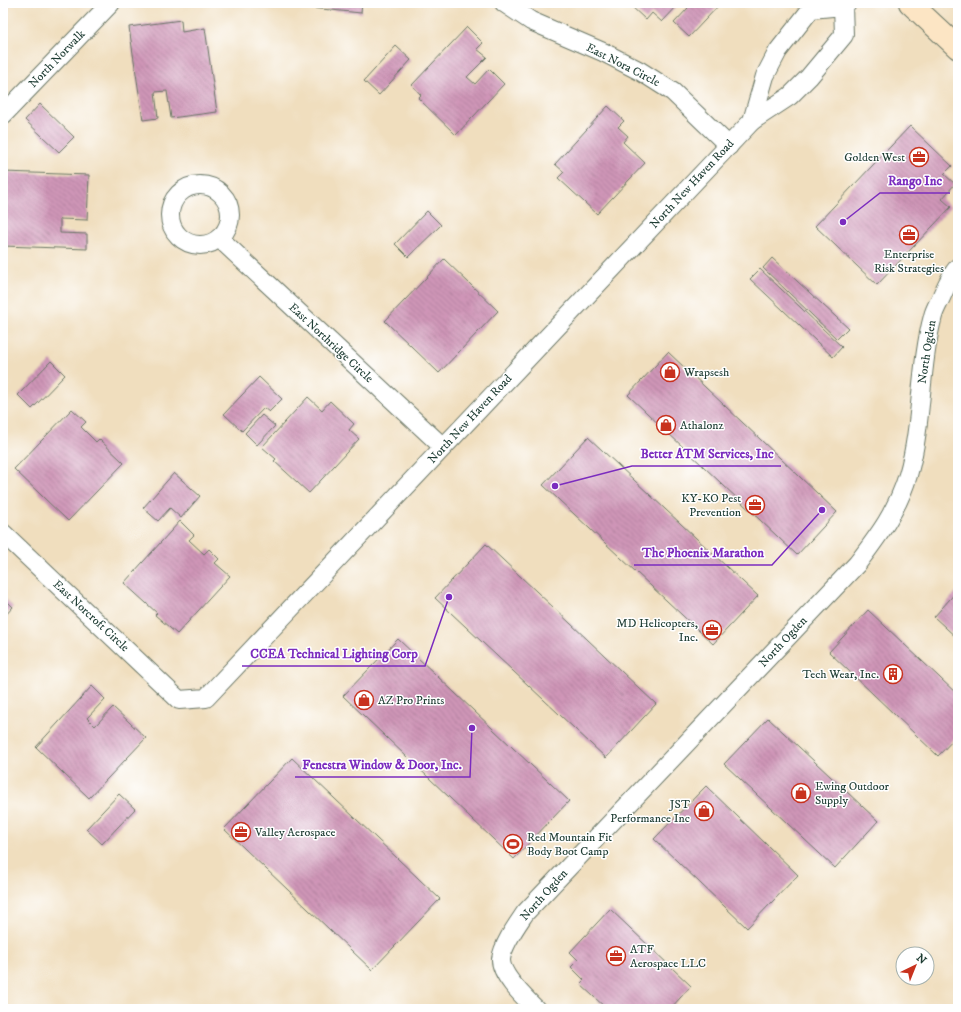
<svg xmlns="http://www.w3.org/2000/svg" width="961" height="1012" viewBox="0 0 961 1012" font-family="'IM FELL DW Pica',serif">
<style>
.building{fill:url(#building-back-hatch)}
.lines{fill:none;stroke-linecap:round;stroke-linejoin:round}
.minor-casing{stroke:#687564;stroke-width:20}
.secondary-casing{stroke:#687564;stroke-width:24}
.minor{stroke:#fff;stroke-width:18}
.secondary{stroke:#fce5c4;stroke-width:22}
.labels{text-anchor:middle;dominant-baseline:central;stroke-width:3;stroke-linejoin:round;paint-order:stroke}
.street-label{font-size:12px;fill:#1f3d34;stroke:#fff}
.poi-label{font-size:12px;fill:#1f3d34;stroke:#fff;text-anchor:start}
.leader{fill:none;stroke:#7b2cbf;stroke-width:1.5}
.callout-dot{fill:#7b2cbf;stroke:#fff;stroke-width:1.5}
.callout-label{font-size:13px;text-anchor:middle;font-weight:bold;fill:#7b2cbf;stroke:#fff;stroke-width:3;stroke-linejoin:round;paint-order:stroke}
</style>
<defs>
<pattern id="building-back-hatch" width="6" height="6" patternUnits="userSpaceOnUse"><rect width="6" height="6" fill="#cf95b7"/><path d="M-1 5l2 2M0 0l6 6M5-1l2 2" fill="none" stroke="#a77b96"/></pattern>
</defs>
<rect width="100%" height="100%" fill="#fff"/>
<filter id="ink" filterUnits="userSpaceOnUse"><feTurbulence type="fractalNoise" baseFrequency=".025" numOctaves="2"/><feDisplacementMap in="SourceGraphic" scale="8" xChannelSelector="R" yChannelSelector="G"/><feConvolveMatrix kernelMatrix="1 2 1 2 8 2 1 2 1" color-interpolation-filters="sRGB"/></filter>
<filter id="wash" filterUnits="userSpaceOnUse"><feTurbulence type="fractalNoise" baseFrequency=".012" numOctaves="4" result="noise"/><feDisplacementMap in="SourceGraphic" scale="16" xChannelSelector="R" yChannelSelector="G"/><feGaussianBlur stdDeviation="0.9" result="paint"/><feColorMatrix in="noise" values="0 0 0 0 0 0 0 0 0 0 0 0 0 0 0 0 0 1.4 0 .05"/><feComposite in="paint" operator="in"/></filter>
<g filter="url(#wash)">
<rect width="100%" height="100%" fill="#f0debe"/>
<g id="blocks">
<g class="building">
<polygon points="281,3 362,3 361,13 281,5"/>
<polygon points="631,3 680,3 662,22 652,13 646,20 630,5"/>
<polygon points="683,3 721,3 689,37 674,23 688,8"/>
<polygon points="181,20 182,32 205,28 217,112 171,118 167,91 155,92 158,118 143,120 129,27"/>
<polygon points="467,27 483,43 477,49 487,57 467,77 475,84 489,69 504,84 456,135 418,98 421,95 412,85"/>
<polygon points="396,46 411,60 379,95 364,81"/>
<polygon points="40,104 74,137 59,152 25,120"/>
<polygon points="608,106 624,121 618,127 628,136 623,142 645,163 597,214 558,178 564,172 555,164"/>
<polygon points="910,126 952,166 944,174 955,184 942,199 951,207 877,285 815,226"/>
<polygon points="4,172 89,175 87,220 60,219 60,233 87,234 87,249 3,246"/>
<polygon points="427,211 441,225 408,257 395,244"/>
<polygon points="772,258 848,328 837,339 763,268"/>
<polygon points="444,259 498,311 439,373 385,321"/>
<polygon points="760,269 842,347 833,357 750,279"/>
<polygon points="668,352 837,512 797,555 628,395"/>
<polygon points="51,361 65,375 32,409 18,395"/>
<polygon points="259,377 282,399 269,412 264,408 242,431 224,414"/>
<polygon points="308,397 322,410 330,401 354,424 349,430 359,439 309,493 274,461 276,459 262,447"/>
<polygon points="72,409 86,422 81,427 96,442 99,439 124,463 68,521 14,469"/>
<polygon points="262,415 275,426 257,445 245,433"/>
<polygon points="588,437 758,596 713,644 543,485"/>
<polygon points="174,473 200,496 181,518 170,508 158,521 143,508"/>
<polygon points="180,521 194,535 189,540 204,554 209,549 219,559 215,563 230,576 177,634 155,615 157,613 124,583"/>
<polygon points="486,544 656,704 606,758 435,598"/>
<polygon points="958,590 958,639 934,617"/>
<polygon points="3,597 13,607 3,618"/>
<polygon points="868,610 958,695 958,735 938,756 829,652"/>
<polygon points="398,639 569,801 514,859 343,696"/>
<polygon points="92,686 105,699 87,718 95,726 113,707 146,738 89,798 36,747"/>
<polygon points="768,718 878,821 835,868 724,764"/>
<polygon points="292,758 440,899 372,970 224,829"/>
<polygon points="706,786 798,875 747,928 654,839"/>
<polygon points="119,794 135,809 102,844 86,829"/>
<polygon points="610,909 691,986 670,1009 607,1009 580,984 584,980 571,967 578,960 570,952"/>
</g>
</g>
</g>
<g filter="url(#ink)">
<use href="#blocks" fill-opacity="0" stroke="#687564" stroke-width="1"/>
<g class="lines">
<g class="minor-casing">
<g id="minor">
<polyline points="504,3 531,21 603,52 640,71 673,92 729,146"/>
<polyline points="843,6 844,35 809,77 790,96 752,121 765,76 778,51 811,9 843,6 847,3"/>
<polyline points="3,115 111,3"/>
<circle cx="200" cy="215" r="30"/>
<polyline points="219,238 443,447"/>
<polyline points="3,533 179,700 206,698 752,121"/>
<path d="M536 1009C526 999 500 975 501 959 503 944 517 925 525 913L857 564C879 535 897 511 908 475 923 423 919 368 933 316 935 308 940 301 943 293 947 284 951 275 958 267"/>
</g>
</g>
<g class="secondary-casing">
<polyline id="secondary" points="910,3 958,48"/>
</g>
<use href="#minor" class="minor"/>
<use href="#secondary" class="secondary"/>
</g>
</g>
<defs>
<g id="office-ring" transform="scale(1)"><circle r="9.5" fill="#fff" stroke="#c8321e" stroke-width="1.5"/><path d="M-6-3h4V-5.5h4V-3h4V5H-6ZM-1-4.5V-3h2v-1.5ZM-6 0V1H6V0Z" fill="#c8321e"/></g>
<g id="shop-ring" transform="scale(1)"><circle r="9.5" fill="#fff" stroke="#c8321e" stroke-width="1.5"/><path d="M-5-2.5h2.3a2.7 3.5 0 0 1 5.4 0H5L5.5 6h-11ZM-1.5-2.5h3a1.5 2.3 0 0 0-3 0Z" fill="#c8321e"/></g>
<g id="building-ring" transform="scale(1)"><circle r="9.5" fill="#fff" stroke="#c8321e" stroke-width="1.5"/><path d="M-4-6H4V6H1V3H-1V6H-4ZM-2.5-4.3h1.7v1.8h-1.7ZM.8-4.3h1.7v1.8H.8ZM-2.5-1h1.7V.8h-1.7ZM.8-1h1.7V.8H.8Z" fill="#c8321e"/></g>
<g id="stadium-ring" transform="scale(1)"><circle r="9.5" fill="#fff" stroke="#c8321e" stroke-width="1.5"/><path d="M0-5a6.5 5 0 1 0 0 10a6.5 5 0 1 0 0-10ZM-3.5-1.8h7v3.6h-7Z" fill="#c8321e"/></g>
</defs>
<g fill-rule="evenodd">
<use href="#office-ring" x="919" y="157"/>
<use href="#office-ring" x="909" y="235"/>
<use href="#shop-ring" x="670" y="372"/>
<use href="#shop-ring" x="666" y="425"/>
<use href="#office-ring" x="755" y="505"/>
<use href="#office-ring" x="712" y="630"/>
<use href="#building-ring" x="893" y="674"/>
<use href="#shop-ring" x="364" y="700"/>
<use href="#shop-ring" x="801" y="793"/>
<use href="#shop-ring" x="704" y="811"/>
<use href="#office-ring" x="241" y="832"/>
<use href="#stadium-ring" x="513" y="844"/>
<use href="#office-ring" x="616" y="956"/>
</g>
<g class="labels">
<g class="street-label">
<text transform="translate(57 59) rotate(-46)">North Norwalk</text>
<text transform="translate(623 65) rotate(27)">East Nora Circle</text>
<text transform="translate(692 184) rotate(-47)">North New Haven Road</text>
<text transform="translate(331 343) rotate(43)">East Northridge Circle</text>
<text transform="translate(927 352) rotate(-81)">North Ogden</text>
<text transform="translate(470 419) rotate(-47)">North New Haven Road</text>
<text transform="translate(91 616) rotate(43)">East Norcroft Circle</text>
<text transform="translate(783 642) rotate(-47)">North Ogden</text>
<text transform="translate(544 895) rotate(-48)">North Ogden</text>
</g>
<g class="poi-label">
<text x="905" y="157" text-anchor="end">Golden West</text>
<text x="909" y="254" text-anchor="middle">Enterprise<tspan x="909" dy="14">Risk Strategies</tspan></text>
<text x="684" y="372">Wrapsesh</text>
<text x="680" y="425">Athalonz</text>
<text x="741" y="498" text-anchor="end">KY-KO Pest<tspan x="741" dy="14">Prevention</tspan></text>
<text x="698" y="623" text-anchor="end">MD Helicopters,<tspan x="698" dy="14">Inc.</tspan></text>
<text x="879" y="674" text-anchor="end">Tech Wear, Inc.</text>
<text x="378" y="700">AZ Pro Prints</text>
<text x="815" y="786">Ewing Outdoor<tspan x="815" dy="14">Supply</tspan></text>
<text x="690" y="804" text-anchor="end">JST<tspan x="690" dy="14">Performance Inc</tspan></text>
<text x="255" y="832">Valley Aerospace</text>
<text x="527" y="837">Red Mountain Fit<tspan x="527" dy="14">Body Boot Camp</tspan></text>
<text x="630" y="949">ATF<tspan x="630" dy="14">Aerospace LLC</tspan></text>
</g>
</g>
<path class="leader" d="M843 222L880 193H950M555 486L632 466H781M822 510L772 565H634M449 597L425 666H242M472 728L470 777H295"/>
<g class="callout-dot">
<circle cx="843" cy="222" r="4"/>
<circle cx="555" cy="486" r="4"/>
<circle cx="822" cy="510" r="4"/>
<circle cx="449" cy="597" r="4"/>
<circle cx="472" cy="728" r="4"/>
</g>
<g class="callout-label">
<text x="915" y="185">Rango Inc</text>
<text x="707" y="458">Better ATM Services, Inc</text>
<text x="703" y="557">The Phoenix Marathon</text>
<text x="334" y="658">CCEA Technical Lighting Corp</text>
<text x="382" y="769">Fenestra Window &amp; Door, Inc.</text>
</g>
<rect width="961" height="1012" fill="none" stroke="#fff" stroke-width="16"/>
<g transform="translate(915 966) rotate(43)"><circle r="19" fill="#ffffff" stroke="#a5b1ae"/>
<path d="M0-3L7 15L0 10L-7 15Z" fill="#c8321e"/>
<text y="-6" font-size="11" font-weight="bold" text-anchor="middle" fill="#1f3d34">N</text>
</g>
</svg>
